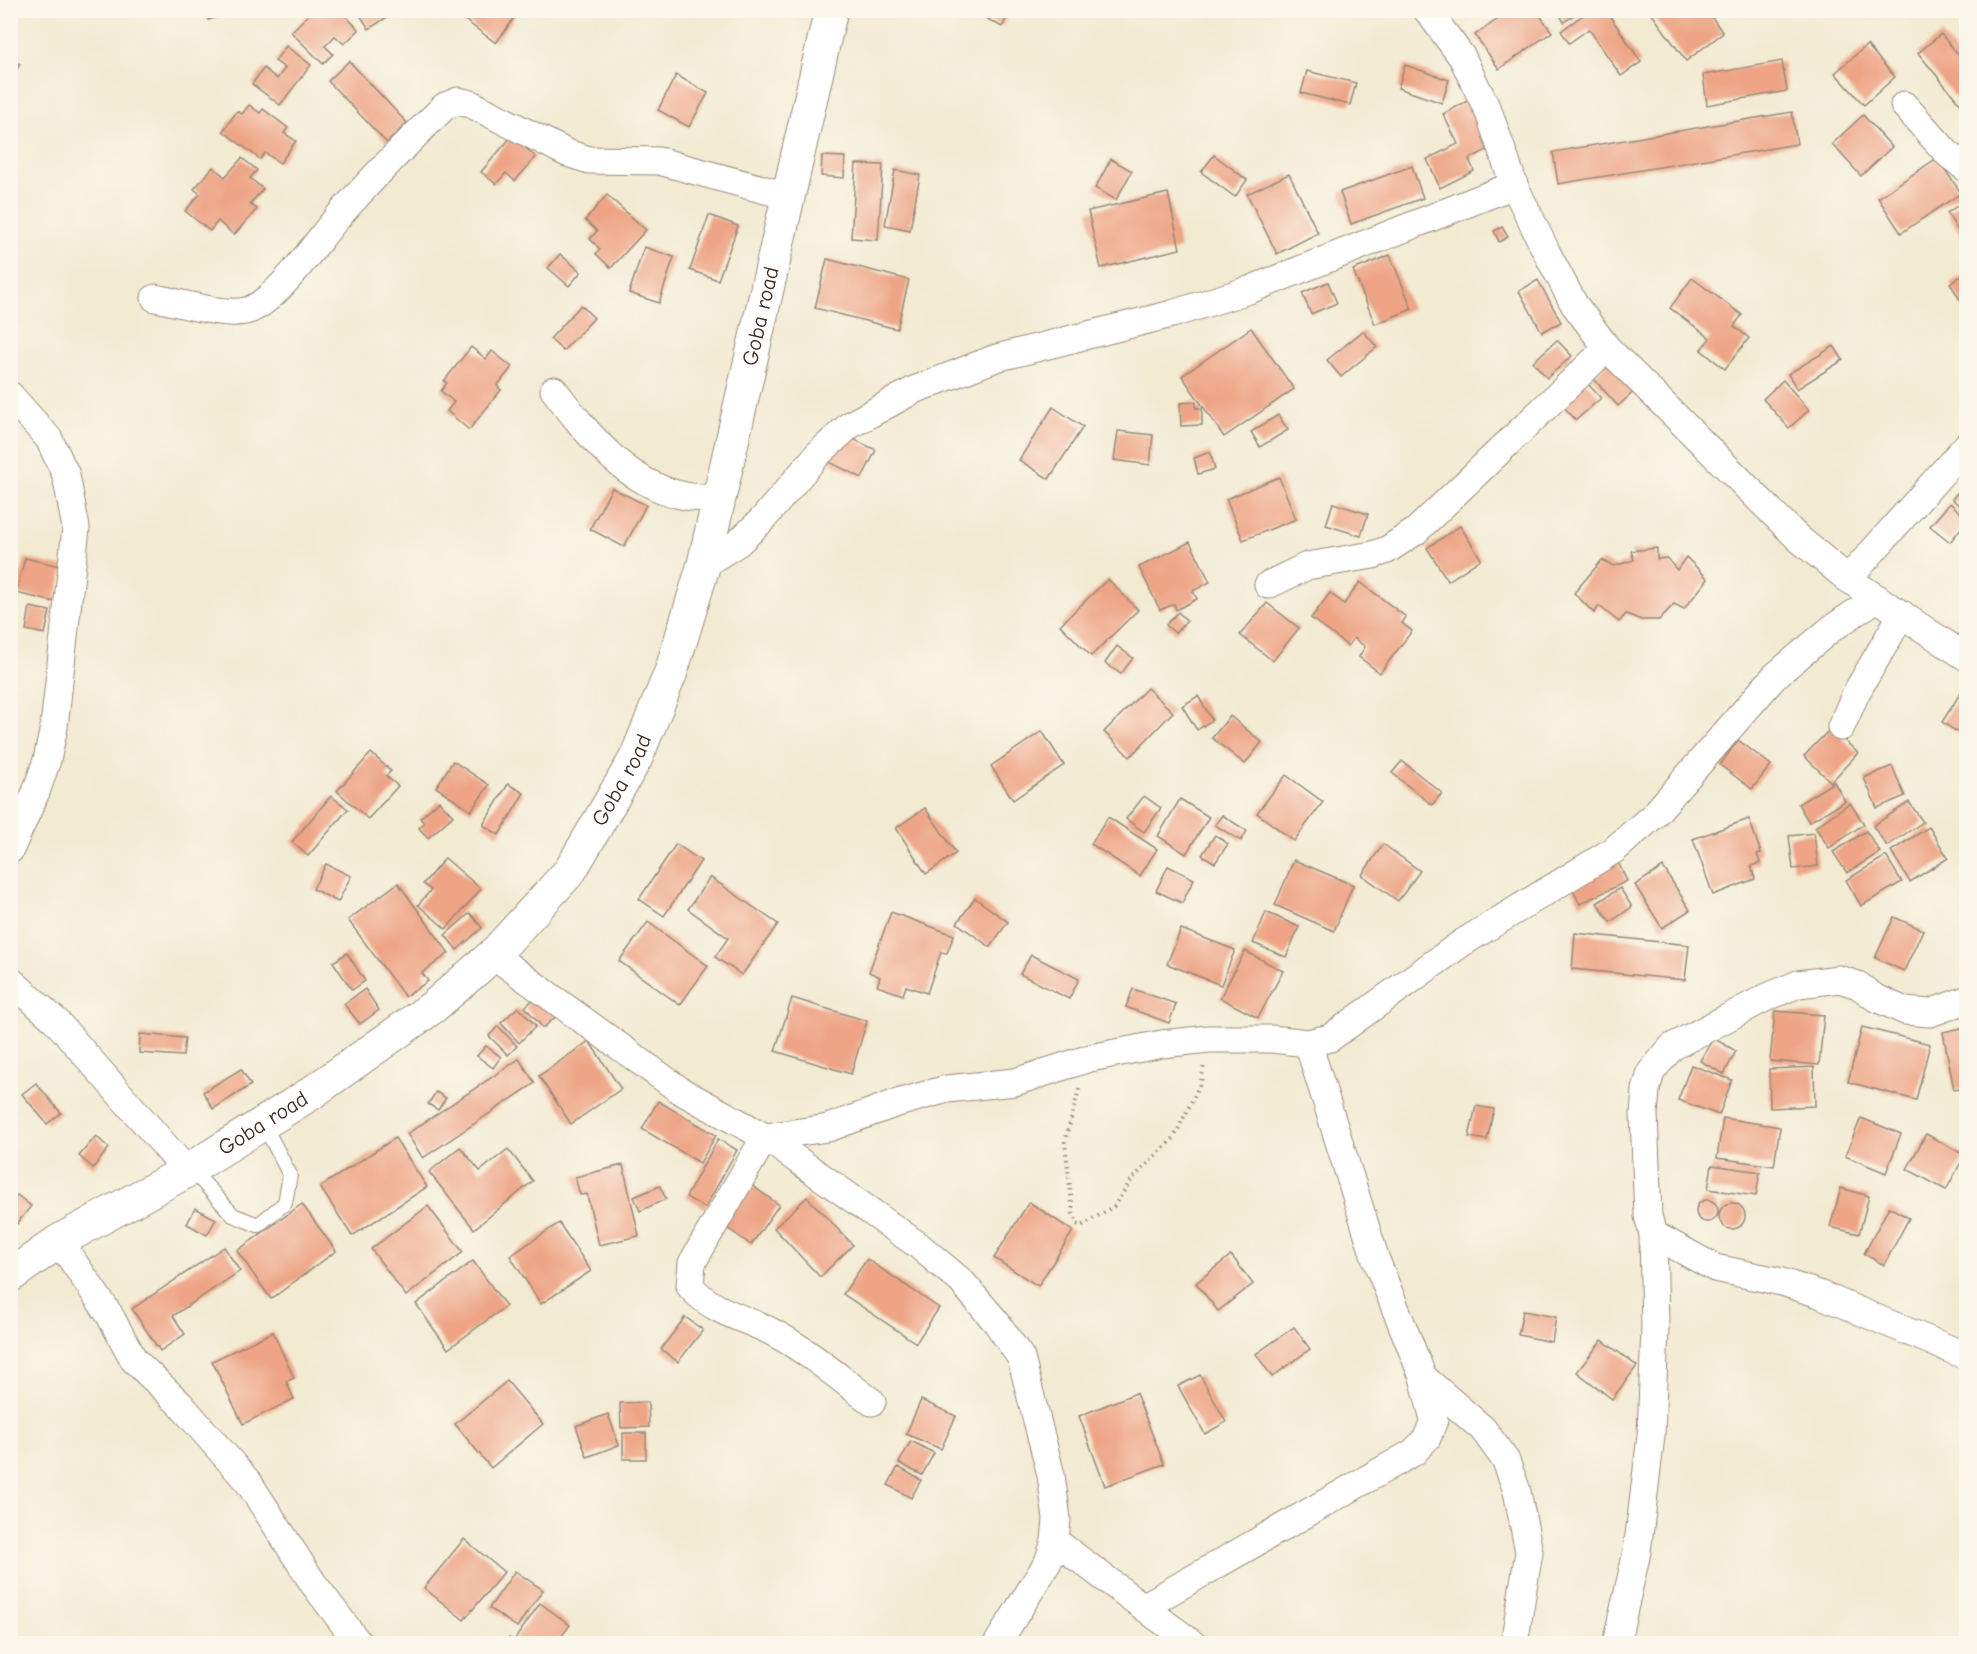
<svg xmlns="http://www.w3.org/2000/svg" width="1977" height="1654" viewBox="0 0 1977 1654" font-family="'Comic Neue',sans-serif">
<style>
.building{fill:#eea485}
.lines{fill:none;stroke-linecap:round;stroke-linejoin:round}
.service-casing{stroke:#978a78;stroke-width:16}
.minor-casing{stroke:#978a78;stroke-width:29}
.tertiary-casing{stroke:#978a78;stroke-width:35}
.path{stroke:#978a78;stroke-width:4;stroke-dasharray:1.5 4.5;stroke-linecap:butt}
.service{stroke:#fff;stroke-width:14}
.minor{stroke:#fff;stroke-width:27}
.tertiary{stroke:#fff;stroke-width:33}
.labels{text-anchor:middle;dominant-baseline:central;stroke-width:4.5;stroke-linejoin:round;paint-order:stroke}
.street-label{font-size:22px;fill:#3b2a1e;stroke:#fbf7ec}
</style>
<rect width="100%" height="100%" fill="#fbf7ec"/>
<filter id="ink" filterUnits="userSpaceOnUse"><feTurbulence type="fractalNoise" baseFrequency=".0167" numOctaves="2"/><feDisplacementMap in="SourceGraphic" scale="12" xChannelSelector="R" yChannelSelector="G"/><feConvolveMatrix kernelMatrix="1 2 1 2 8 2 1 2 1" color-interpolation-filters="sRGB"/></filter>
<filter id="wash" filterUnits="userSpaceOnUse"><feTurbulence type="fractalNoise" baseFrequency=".008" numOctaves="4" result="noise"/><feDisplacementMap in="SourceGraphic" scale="24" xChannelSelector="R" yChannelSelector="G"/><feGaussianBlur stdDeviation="1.35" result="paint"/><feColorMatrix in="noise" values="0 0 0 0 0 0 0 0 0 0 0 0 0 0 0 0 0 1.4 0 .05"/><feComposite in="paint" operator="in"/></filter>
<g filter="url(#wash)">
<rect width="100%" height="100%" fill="#f3ead2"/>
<g id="blocks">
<g class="building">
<polygon points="205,10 237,10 237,11 208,20"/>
<polygon points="313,10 340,10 359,30 344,44 335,36 325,46 333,54 323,64 291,32"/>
<polygon points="357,10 398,10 369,29"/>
<polygon points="451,10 520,10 496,43"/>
<polygon points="971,10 1011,10 1002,27"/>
<polygon points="1511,10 1536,10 1552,32 1499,69 1475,35"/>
<polygon points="1557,10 1582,10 1564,22"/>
<polygon points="1590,10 1606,10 1641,62 1621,76 1589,29 1569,43 1561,31"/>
<polygon points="1649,10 1707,10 1723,33 1686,61"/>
<polygon points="1941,34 1966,64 1966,111 1918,53"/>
<polygon points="1867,45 1895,77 1864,105 1835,73"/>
<polygon points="286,46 311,65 280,105 252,84 264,68 277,79 285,68 275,61"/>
<polygon points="10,59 20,64 10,81"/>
<polygon points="349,61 407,123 387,143 328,81"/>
<polygon points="1782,61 1787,91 1707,105 1703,75"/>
<polygon points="1405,65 1449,80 1442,103 1398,88"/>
<polygon points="1307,71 1356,83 1350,105 1301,93"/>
<polygon points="676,75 708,93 689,127 658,110"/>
<polygon points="1469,100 1493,147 1469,159 1474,171 1440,188 1427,159 1458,144 1443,114"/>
<polygon points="249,105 260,113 263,109 288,128 284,133 296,141 280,163 265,153 260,159 223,131 237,111 242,114"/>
<polygon points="1792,112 1797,144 1558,184 1553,152"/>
<polygon points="1863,115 1892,147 1861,176 1832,144"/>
<polygon points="512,136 536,157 515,181 506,173 496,184 481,172"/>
<polygon points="1214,155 1247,180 1235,197 1201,172"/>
<polygon points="822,156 845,157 844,178 821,176"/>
<polygon points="242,158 257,170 250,178 263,189 250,204 257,209 234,235 218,221 210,231 185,211 200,194 194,189 213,167 225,177"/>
<polygon points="1937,158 1961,193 1901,233 1878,198"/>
<polygon points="1111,159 1132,171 1116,200 1095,188"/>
<polygon points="856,164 883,165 878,240 851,238"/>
<polygon points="1412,166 1423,198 1351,224 1340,192"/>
<polygon points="895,170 920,175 910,230 885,225"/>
<polygon points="1289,174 1318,233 1277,254 1247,194"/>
<polygon points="1168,193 1180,249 1101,268 1088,211"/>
<polygon points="607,195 646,230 611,268 596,254 600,249 590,239 597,231 585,220"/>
<polygon points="1966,200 1966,234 1962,237 1947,213"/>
<polygon points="709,215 738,226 718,280 690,270"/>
<polygon points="1502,227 1508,237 1499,242 1494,231"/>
<polygon points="644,247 674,257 659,303 629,293"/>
<polygon points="560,254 581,272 569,286 548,268"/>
<polygon points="1390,255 1412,309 1375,324 1353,270"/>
<polygon points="827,259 909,280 897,329 815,308"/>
<polygon points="1966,273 1966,310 1950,283"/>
<polygon points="1692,278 1742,315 1734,326 1749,338 1725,369 1701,350 1710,338 1670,308"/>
<polygon points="1538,280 1561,322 1542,332 1519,291"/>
<polygon points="1328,282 1337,303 1311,314 1302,293"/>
<polygon points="581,305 594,318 563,351 550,339"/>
<polygon points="1251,328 1294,389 1224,437 1182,376"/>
<polygon points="1363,331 1377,347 1341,377 1327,360"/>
<polygon points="1557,340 1572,356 1547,378 1533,362"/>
<polygon points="1834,346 1843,360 1797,389 1788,374"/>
<polygon points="471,347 486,359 492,351 512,367 497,386 501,390 469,430 447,411 454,402 441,391 447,383 444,381"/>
<polygon points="1612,359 1638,388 1618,406 1592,377"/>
<polygon points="1783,380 1809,410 1789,428 1763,399"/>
<polygon points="1586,382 1601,398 1576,420 1561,404"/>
<polygon points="1196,402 1196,408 1202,408 1202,425 1181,426 1180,403"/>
<polygon points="1053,407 1083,427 1049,479 1019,460"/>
<polygon points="1278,415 1288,430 1260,447 1251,432"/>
<polygon points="1118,431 1153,435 1150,465 1114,460"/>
<polygon points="843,434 876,450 862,478 829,462"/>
<polygon points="1210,452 1215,469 1198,474 1194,458"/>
<polygon points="1279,477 1296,519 1243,540 1226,499"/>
<polygon points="1966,482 1966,511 1952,499"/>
<polygon points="612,488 646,505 624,547 590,529"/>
<polygon points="1333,503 1368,514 1361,536 1326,525"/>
<polygon points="1950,503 1966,518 1966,522 1950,542 1930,526"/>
<polygon points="1460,526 1481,559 1448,581 1427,548"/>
<polygon points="1190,542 1210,582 1193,591 1197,599 1176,610 1174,604 1160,610 1139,567"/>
<polygon points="1657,548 1657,559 1667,558 1677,570 1686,557 1708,579 1684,609 1674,604 1659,620 1641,620 1626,614 1619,622 1599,606 1594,613 1574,593 1602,560 1614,566 1634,560 1631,551"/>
<polygon points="25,558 64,567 55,602 16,593"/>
<polygon points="1108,579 1138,610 1091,656 1060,625"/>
<polygon points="1360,582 1406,617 1402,623 1412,631 1380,673 1359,657 1365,647 1354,638 1348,646 1311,618 1330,593 1344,604"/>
<polygon points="1267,603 1299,628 1273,661 1240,635"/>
<polygon points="30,607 50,611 45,634 26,630"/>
<polygon points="1178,612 1187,621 1175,633 1166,625"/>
<polygon points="1117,646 1133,658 1121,674 1105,663"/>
<polygon points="1966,684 1966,738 1942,722"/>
<polygon points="1147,688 1173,712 1130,757 1104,732"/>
<polygon points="1198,696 1212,720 1197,730 1182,706"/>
<polygon points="1230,716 1262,742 1245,764 1212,738"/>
<polygon points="1831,728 1858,753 1831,782 1804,756"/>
<polygon points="1042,731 1064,765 1013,800 991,766"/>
<polygon points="1738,740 1771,765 1752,789 1720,765"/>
<polygon points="371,753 391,771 386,776 398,786 368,819 337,791"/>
<polygon points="453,761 489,785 471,811 436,787"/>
<polygon points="1402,761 1442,793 1432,805 1392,773"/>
<polygon points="1892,766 1905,796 1877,808 1864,778"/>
<polygon points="1286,775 1323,802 1294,841 1257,813"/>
<polygon points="1834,782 1845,801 1809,822 1798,804"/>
<polygon points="508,784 524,793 499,835 483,825"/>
<polygon points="331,796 348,809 308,856 292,842"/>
<polygon points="1144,796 1161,808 1144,832 1126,819"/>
<polygon points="1180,799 1209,817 1186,854 1158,836"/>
<polygon points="439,801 453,816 428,838 419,828 424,823 420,818"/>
<polygon points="1909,802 1923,822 1887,846 1873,826"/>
<polygon points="1850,803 1864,824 1829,848 1815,827"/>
<polygon points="925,808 956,853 926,874 896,828"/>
<polygon points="1222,815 1247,831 1241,841 1215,825"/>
<polygon points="1108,817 1157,849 1140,876 1091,844"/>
<polygon points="1749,819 1761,853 1757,854 1760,863 1751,866 1755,879 1713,895 1693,839"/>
<polygon points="1929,827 1948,858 1910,882 1891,851"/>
<polygon points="1866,831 1880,852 1847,873 1833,852"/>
<polygon points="1814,833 1818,866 1793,869 1789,836"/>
<polygon points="1215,835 1228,844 1215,863 1202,855"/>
<polygon points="676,844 701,861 664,916 639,899"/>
<polygon points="1383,844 1420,871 1398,901 1362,875"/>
<polygon points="1886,856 1902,882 1861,906 1846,880"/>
<polygon points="445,858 481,889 446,929 418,905 431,890 423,884"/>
<polygon points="1616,858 1627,881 1580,904 1569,882"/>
<polygon points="1294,860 1353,885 1334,931 1275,905"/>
<polygon points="326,864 351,876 338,902 313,889"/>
<polygon points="1168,866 1194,879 1182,903 1156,891"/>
<polygon points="1663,867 1690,910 1662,928 1635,885"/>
<polygon points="710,877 778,924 742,975 715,957 728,938 688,909"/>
<polygon points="398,883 449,953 422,973 428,981 405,997 348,920"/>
<polygon points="1620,888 1632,907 1610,922 1597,903"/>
<polygon points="975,898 1008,922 990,947 957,923"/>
<polygon points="891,912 954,935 947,953 941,952 927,993 906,986 903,995 877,986 880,977 869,972"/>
<polygon points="1266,912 1299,927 1286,957 1253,943"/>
<polygon points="470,913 482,928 457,950 445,935"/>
<polygon points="1894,917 1923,930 1904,971 1875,958"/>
<polygon points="648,922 708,966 680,1005 619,961"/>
<polygon points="1181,929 1235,950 1221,985 1167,964"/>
<polygon points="1575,933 1689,945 1685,980 1572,969"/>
<polygon points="1245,951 1283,971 1258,1018 1220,998"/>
<polygon points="347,953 365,981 352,990 333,962"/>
<polygon points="1031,955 1079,979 1069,999 1020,974"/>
<polygon points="365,989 379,1010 360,1024 344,1004"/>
<polygon points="1133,989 1176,1004 1169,1023 1126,1007"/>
<polygon points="541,992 560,1013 543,1028 525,1007"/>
<polygon points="792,998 867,1021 851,1074 775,1051"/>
<polygon points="518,1007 536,1026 519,1043 501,1023"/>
<polygon points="1775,1011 1824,1015 1819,1065 1770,1061"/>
<polygon points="498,1026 517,1046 508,1055 489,1036"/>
<polygon points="1862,1027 1930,1044 1916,1100 1848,1082"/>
<polygon points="1966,1027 1966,1088 1954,1090 1943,1032"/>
<polygon points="140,1034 185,1038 183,1056 139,1053"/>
<polygon points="1713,1038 1736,1051 1724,1074 1700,1061"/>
<polygon points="589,1041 621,1089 571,1124 539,1076"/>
<polygon points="486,1046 501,1057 493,1068 477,1056"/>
<polygon points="519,1059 535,1083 423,1158 407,1134"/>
<polygon points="1691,1065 1732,1080 1719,1115 1678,1100"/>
<polygon points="1814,1067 1815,1106 1770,1108 1769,1069"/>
<polygon points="241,1069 251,1085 213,1109 203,1092"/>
<polygon points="36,1083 61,1113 47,1124 22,1094"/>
<polygon points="436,1092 446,1098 438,1110 428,1104"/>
<polygon points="658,1101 716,1135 700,1163 642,1129"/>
<polygon points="1476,1106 1494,1109 1487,1140 1469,1137"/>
<polygon points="1723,1118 1780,1127 1774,1166 1717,1158"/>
<polygon points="1861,1118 1901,1134 1886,1173 1845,1156"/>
<polygon points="1926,1134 1965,1155 1946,1190 1907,1169"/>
<polygon points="96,1136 109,1148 93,1168 79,1156"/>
<polygon points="395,1138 427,1187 352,1236 320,1187"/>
<polygon points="718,1139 737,1150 705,1208 686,1197"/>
<polygon points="460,1147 480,1171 508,1149 533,1181 474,1229 429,1172"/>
<polygon points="623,1165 639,1236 599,1245 587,1194 580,1195 575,1177"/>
<polygon points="1712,1165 1760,1172 1756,1196 1708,1189"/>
<polygon points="750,1184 779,1205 751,1245 722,1224"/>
<polygon points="660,1186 666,1199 640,1211 634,1197"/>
<polygon points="1841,1188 1869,1196 1859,1234 1830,1227"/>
<polygon points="17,1195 31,1206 17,1224 10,1219 10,1204"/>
<polygon points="807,1197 853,1245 820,1277 774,1228"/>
<circle cx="1707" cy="1211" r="11"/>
<polygon points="1029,1202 1073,1231 1038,1286 994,1258"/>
<circle cx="1732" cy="1216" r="13"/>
<polygon points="302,1204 336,1251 271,1299 237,1251"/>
<polygon points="428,1206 463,1252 406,1296 371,1249"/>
<polygon points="1889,1207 1909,1218 1884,1265 1864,1254"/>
<polygon points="195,1208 216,1219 207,1235 187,1224"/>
<polygon points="559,1223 591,1271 541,1304 510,1256"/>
<polygon points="224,1247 240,1271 173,1316 185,1334 160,1351 132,1309"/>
<polygon points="1231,1255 1253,1284 1218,1311 1196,1283"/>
<polygon points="867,1259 939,1308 916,1343 843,1294"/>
<polygon points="473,1261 506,1306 448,1349 416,1304"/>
<polygon points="1523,1311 1556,1317 1552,1342 1518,1335"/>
<polygon points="685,1317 703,1330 678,1362 661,1349"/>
<polygon points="1294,1327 1310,1349 1272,1377 1256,1354"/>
<polygon points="273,1332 294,1378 286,1381 294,1399 243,1424 212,1361"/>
<polygon points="1602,1340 1637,1366 1612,1399 1577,1372"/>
<polygon points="1200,1375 1226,1422 1205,1434 1178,1386"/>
<polygon points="507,1381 543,1424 491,1468 455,1424"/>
<polygon points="1136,1393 1164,1464 1105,1486 1079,1416"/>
<polygon points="921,1400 956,1416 941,1449 906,1434"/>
<polygon points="648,1402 649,1427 621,1428 620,1403"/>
<polygon points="608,1414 619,1445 587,1457 576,1426"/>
<rect x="623" y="1433" width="23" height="26"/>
<polygon points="911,1441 934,1453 922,1475 899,1463"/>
<polygon points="898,1467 921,1480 911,1498 888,1485"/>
<polygon points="464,1539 504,1572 464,1620 424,1588"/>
<polygon points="515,1571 543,1590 517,1627 489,1608"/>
<polygon points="540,1603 570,1625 556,1644 521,1644 515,1639"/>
<polygon points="509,1638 517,1644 504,1644"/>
</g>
</g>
</g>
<g filter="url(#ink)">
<use href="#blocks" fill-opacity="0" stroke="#978a78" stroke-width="1.5"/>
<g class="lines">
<g class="service-casing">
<polyline id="service" points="191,1169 233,1215 258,1225 285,1203 290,1175 263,1123"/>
</g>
<g class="minor-casing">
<g id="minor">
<polyline points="1427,10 1462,57 1489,113 1514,185 1547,253 1574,304 1607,348 1798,538 1848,579 1966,657"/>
<polyline points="1904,105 1948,154 1966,168"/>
<path d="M155 298C178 302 228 318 249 310 279 299 316 242 337 218 371 179 408 142 445 106L458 101 471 104 567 153 589 160 659 161 788 196"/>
<path d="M554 390C587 433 625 483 681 495 693 498 706 498 718 500"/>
<polyline points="10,395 49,439 66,475 76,528 54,727 47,760 36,792 10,850"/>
<polyline points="704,564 738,543 763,519 818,454 850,425 914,390 996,358 1172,314 1249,290 1514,185"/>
<polyline points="1848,579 1966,446"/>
<polyline points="1268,585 1307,566 1373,555 1387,550 1416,531 1607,348"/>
<polyline points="1841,727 1856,693 1902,614"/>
<polyline points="493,955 681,1091 765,1137 918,1245 961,1281 997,1323 1021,1358 1051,1475 1057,1519 1055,1541 1048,1562 997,1644"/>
<polyline points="10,980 56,1021 187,1171"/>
<polyline points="1653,1234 1715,1268 1782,1282 1819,1294 1966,1356"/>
<polyline points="59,1241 109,1314 134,1360 180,1404 249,1483 313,1583 359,1644"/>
<polyline points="1423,1377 1483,1429 1506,1461 1517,1491 1529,1552 1514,1644"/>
<path d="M872 1402C839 1378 806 1349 770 1331 741 1317 711 1311 690 1286L692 1263 765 1137 828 1128 894 1104 947 1089 1015 1082 1090 1058 1162 1044 1209 1039H1271L1308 1043 1330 1038 1462 943 1614 850 1654 815 1775 676 1831 629 1877 598"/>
<polyline points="1055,1541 1193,1644"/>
<polyline points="1145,1606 1414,1452 1427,1438 1434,1420 1423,1377 1376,1260 1308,1043"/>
<polyline points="1616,1644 1637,1552 1651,1436 1655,1327 1653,1234 1648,1216 1644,1114 1646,1090 1651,1072 1672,1047 1765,998 1798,984 1839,979 1858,985 1874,997 1905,1011 1930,1013 1966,1000"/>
</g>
</g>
<g class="tertiary-casing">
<g id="tertiary">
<path id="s1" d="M10 1276 59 1241 187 1171 310 1094 433 1007 493 955 570 871 636 758 671 672 704 564 831 10"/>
</g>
</g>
<polyline class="path" points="1079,1089 1065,1142 1073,1213 1077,1224 1081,1226 1114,1206 1132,1179 1174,1138 1201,1082 1204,1065"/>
<use href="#service" class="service"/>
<use href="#minor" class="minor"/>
<use href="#tertiary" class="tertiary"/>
</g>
</g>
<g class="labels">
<g class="street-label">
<text stroke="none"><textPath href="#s1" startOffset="1286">Goba road</textPath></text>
<text stroke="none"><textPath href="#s1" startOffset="800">Goba road</textPath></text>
<text stroke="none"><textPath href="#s1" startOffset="296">Goba road</textPath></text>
</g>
</g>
<rect width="1977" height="1654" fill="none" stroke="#fbf7ec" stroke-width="36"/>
</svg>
